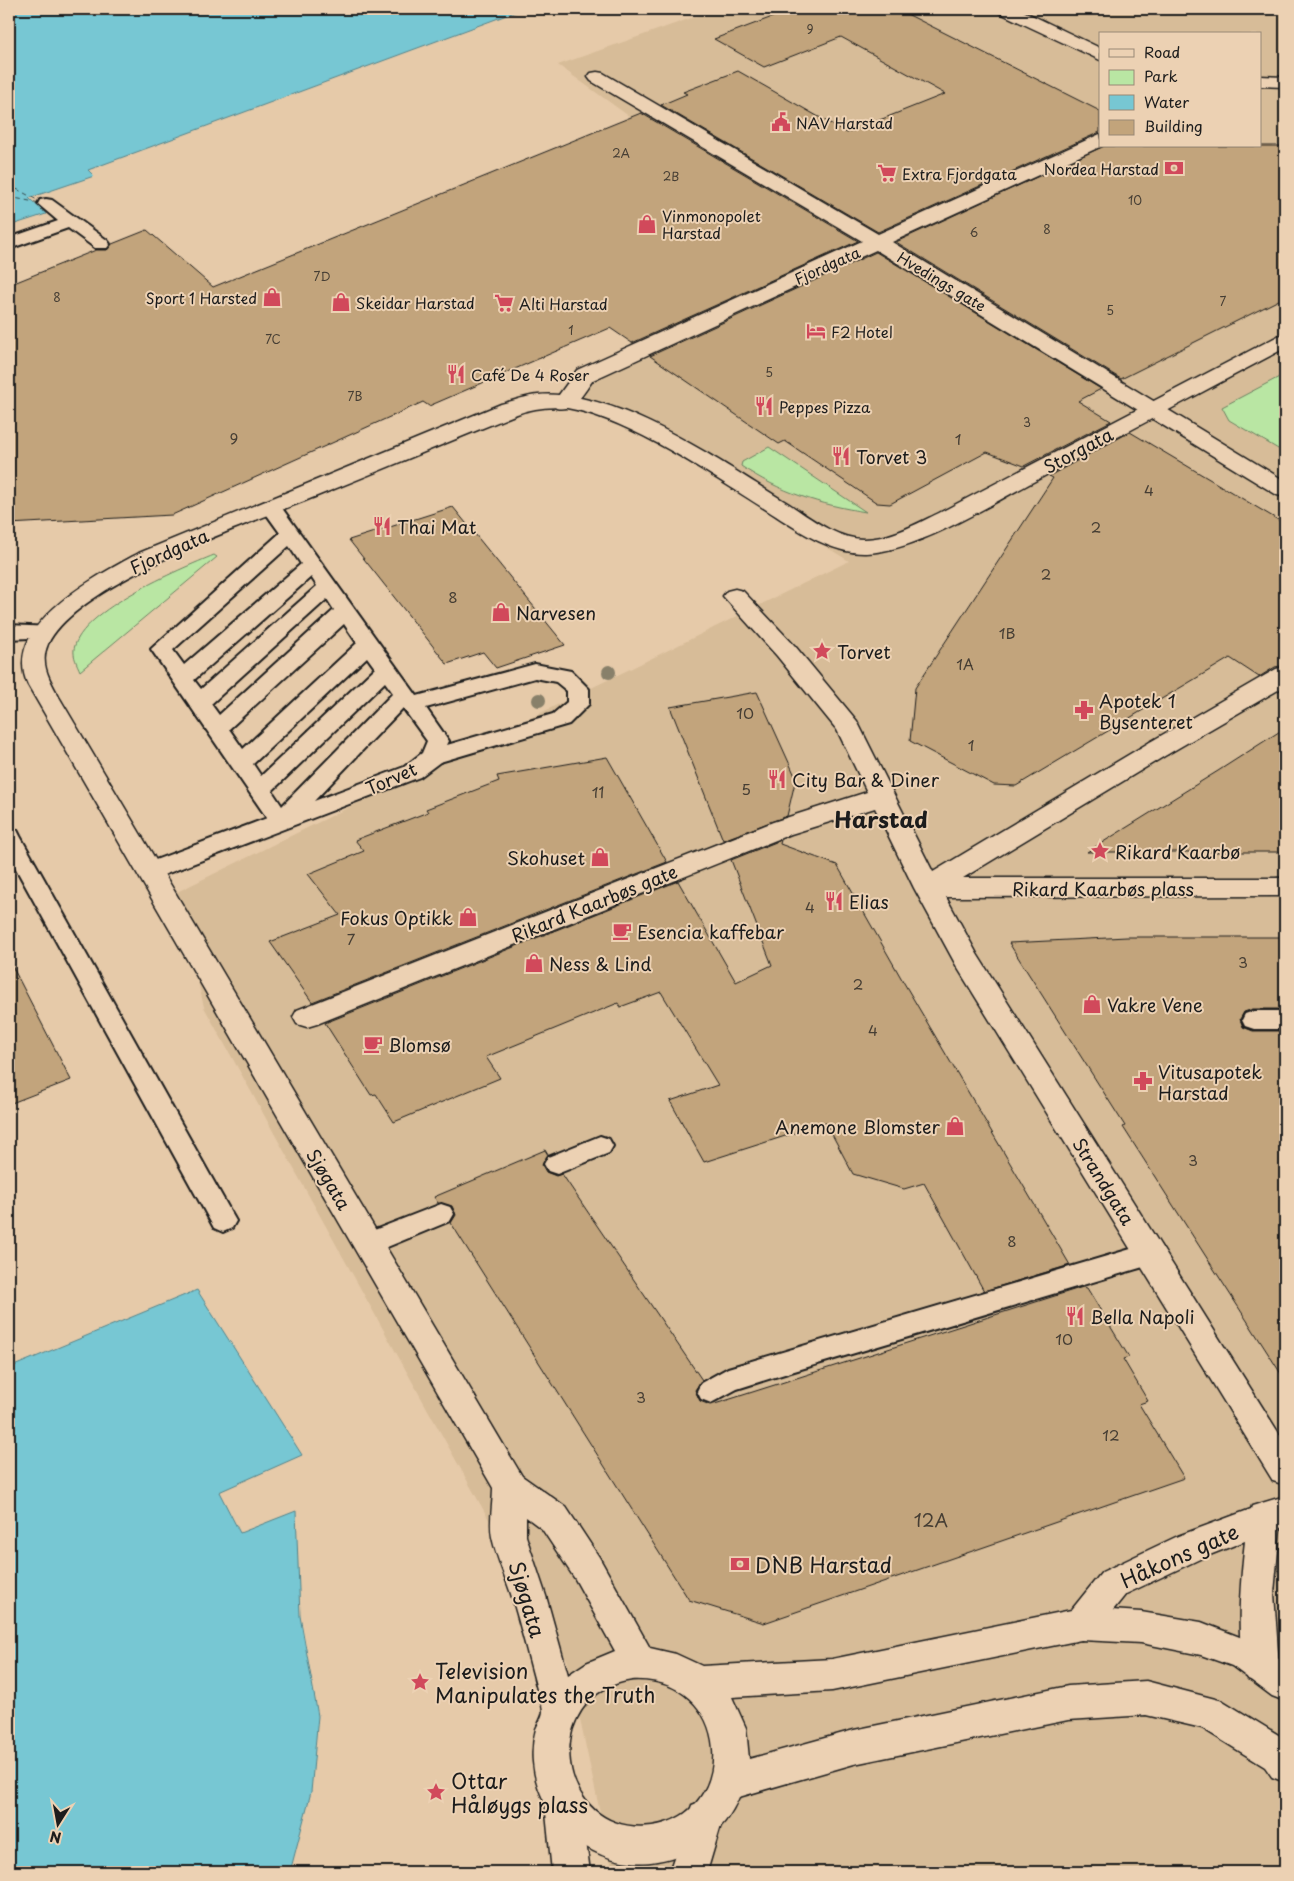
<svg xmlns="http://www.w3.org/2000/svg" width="1294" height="1881" viewBox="0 0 1294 1881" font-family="'Playpen Sans',sans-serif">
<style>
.built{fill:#d7bc98;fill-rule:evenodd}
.green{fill:#b9e6a3;stroke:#6a8160}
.water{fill:#77c7d3;stroke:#53838a}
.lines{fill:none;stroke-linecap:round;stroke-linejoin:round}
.ferry{stroke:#33474a;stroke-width:1;stroke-dasharray:4.5 4;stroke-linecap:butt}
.building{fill:#c2a47b;stroke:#1c1c1c}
.service-casing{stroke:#1c1c1c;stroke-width:4}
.pedestrian-casing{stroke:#1c1c1c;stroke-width:3}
.minor-casing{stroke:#1c1c1c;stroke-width:3}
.trunk-casing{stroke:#1c1c1c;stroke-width:3}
.service{fill:#ecd1b3;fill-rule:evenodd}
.pedestrian{fill:#ecd1b3;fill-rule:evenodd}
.minor{fill:#ecd1b3;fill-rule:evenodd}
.trunk{fill:#ecd1b3;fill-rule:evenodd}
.tree{fill:#88806a}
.labels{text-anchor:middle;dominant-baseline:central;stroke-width:4;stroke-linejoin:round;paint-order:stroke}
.far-number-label{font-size:12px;fill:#463e34}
.far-poi-label{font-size:15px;fill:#1c1c1c;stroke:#ecd1b3;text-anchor:start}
.far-street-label{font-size:15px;fill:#1c1c1c;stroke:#ecd1b3}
.number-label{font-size:15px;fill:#463e34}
.street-label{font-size:18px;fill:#1c1c1c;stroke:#ecd1b3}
.poi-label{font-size:18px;fill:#1c1c1c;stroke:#ecd1b3;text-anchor:start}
.near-number-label{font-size:18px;fill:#463e34}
.near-street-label{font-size:21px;fill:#1c1c1c;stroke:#ecd1b3}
.near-poi-label{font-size:21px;fill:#1c1c1c;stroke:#ecd1b3;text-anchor:start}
.district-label{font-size:22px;font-weight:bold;fill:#1c1c1c;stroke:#ecd1b3}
</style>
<rect width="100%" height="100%" fill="#e6caa9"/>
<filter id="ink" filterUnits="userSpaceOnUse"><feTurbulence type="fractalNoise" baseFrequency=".02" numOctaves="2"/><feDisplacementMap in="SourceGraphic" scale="10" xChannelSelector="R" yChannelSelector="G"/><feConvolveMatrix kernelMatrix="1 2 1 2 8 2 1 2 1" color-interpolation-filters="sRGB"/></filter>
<g filter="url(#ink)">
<path class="built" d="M717 9H1285V1872H613L567 1660 204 1007 177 892 849 561 566 386 808 245 558 65ZM1100 34H1260V146H1100Z"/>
<g class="green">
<polygon points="1285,374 1285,453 1229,420 1222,407"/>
<path d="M769 447 866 512C821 505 779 492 741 466L742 462Z"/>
<path d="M214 555 217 557 80 671C77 664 73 657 74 649 81 610 180 569 214 555Z"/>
</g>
<g class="water">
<polygon points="9,9 523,9 88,170 94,176 29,198 46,214 9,226"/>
<polygon points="197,1290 302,1455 219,1492 240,1533 296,1511 300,1616 318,1716 311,1792 290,1872 9,1872 9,1368"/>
</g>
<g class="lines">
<g class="ferry">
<polyline points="9,185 41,202"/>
<polyline points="9,197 40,203"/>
</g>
</g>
<g class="building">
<polygon points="789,9 906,9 905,13 1100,111 1100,132 878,232 661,105 687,94 683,92 738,71 847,133 945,94 841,37 764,67 714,39 791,10"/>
<polygon points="641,113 858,241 632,343 610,328 429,406 423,402 172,515 9,524 9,285 96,250 107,250 112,244 147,230 213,287"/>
<polygon points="1104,146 1285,146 1285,297 1121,379 896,242"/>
<polygon points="876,252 1101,389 1078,401 1111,421 1024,466 987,452 890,504 877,503 785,441 779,444 650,356"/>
<polygon points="1130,432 1285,524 1285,665 1275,667 1259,677 1230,658 1016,786 994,785 910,741 915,688 1053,478 1049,476"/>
<polygon points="453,507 565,645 496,668 483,652 447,664 349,540"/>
<polygon points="757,692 796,778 787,816 723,840 670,707"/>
<polygon points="1285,728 1285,852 1087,852 1218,771"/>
<polygon points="607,757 667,862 312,1002 270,942 340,915 308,874 364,851 355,840 428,812 426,809 499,781 497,776"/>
<polygon points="781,840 780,844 837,865 904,983 1070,1265 984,1291 924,1183 904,1189 853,1174 826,1123 704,1162 670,1101 718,1085 661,992 620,1007 618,1003 486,1057 500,1078 394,1122 376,1094 371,1095 325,1023 678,881 736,982 772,965 731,860"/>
<polygon points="1127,937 1285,937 1285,1009 1253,1009 1244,1012 1240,1019 1243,1027 1253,1031 1285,1031 1285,1380 1123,1127 1125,1126 1009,943"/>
<polygon points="9,960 71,1080 9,1104"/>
<polygon points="545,1150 548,1155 542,1165 546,1172 556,1176 562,1174 702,1380 695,1390 700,1401 710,1405 718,1403 1083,1287 1087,1288 1129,1357 1123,1359 1148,1401 1139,1404 1184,1478 764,1623 689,1600 451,1223 456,1215 452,1206 438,1203 434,1197"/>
</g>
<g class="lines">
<g class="service-casing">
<g id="service">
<polygon points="46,199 52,200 107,240 110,244 107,248 95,248 68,228 9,249 9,238 58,221 38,204 40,200"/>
<path d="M272 502 279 504 417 696 535 664 571 671 589 689V704L569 724 440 762 420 777 158 877 150 879 142 877 138 871 142 865 267 818 151 649 280 533 262 508 265 504ZM289 546 301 564 184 665 173 650ZM311 577 317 586 201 689 194 680ZM327 599 334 610 219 715 211 704ZM344 624 357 643 243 749 229 729ZM367 657 375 668 261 776 253 764ZM535 678 556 682 567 691V702L553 714 447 745 449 741 426 708ZM385 682 393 693 282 806 272 791ZM403 708 427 741 422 753 404 767 314 801Z"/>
<polygon points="9,625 50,627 53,632 50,637 9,639"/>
<polygon points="9,828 17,830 20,836 232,1214 236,1221 232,1228 223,1232 214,1228 9,856"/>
<polygon points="1254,1011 1285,1011 1285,1029 1254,1029 1245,1026 1242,1020 1245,1014"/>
<polygon points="600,1136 609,1139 613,1146 609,1153 557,1174 548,1171 544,1164 548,1157"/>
<polygon points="441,1204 450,1207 454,1214 450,1221 368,1255 359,1252 355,1244 359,1236"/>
<polygon points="1151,1243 1160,1246 1164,1254 1160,1262 791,1372 737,1389 711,1403 701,1399 697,1391 701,1383 728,1368"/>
</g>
</g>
<g class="pedestrian-casing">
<polygon id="pedestrian" points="735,589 743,591 795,646 857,721 933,872 1150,742 1159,740 1168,742 1172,748 1168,754 963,878 1278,878 1285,880 1285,894 1278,896 946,897 977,954 1285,1443 1285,1485 1273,1481 957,967 914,888 875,808 791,834 317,1024 307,1027 297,1024 293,1017 297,1010 773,822 867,792 837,730 777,656 723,596 727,591"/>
</g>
<g class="minor-casing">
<g id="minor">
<polygon points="997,9 1019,9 1100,48 1100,60 1000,13"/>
<path d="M597 72 603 73 878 234 1100 134 1102 146 892 242 1285 481V497L1277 495 876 250 593 380C583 393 575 412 556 408L553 403 577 370 862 241 591 81 588 77 591 73Z"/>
<polygon points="1260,76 1285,77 1285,87 1260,86"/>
<polygon points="1285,667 1285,686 1168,754 1159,756 1150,754 1146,748 1150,742 1276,669"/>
<polygon points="1278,878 1285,878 1285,896 1268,894 1265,887 1268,880"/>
<path d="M1285 1496V1526L1280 1528 1274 1593 1279 1667 1274 1679 1261 1683 1248 1679C1234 1646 1241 1577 1245 1541L1202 1558 1126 1594 1093 1635 1081 1640 1069 1635 1064 1624 1069 1613 1102 1572 1178 1536 1251 1509 1252 1506Z"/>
<polygon points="563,1785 576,1790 581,1803 590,1872 552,1872 545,1803 550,1790"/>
<polygon points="705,1800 718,1805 723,1818 707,1872 669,1872 692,1805"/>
</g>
</g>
<g class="trunk-casing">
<path id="trunk" d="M1285 334V348C1202 392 1118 437 1035 481 988 505 919 551 866 553 834 554 802 533 776 516 720 481 632 419 567 408 550 406 533 408 517 414 450 441 384 469 317 496 253 522 77 583 48 644 39 664 50 680 59 697L522 1476 566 1507 599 1557 650 1648 676 1654 702 1666 832 1659 1081 1608 1141 1612 1201 1622 1250 1641 1285 1663V1701L1272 1696 1232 1666 1201 1655 1141 1643 1081 1640 832 1691 732 1697 746 1728 749 1759 854 1730 1068 1686 1146 1681 1223 1701 1285 1739V1782L1272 1777 1265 1767 1202 1728 1146 1715 1068 1720 854 1764 739 1797C724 1832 695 1855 657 1861 596 1872 538 1822 533 1762 532 1751 533 1740 536 1729 538 1724 543 1716 543 1711 543 1706 539 1698 538 1693 529 1660 521 1627 511 1594 505 1576 496 1556 492 1537 489 1522 493 1503 493 1488L28 685C0 625 97 576 139 553L501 404C513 401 526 396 538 395 618 388 723 464 789 504 810 518 837 539 864 539 890 539 916 524 939 513L1278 336ZM526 1517 542 1529 575 1579 615 1651 586 1663 568 1675 546 1596 526 1536ZM632 1680C732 1675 741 1814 652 1826 555 1838 537 1694 632 1680Z"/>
</g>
<use href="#service" class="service"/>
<use href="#pedestrian" class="pedestrian"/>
<use href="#minor" class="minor"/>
<use href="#trunk" class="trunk"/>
</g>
<g class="tree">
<circle cx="609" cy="672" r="7"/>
<circle cx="539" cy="700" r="7"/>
</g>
</g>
<defs>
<g id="civic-bare" transform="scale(1.5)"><path d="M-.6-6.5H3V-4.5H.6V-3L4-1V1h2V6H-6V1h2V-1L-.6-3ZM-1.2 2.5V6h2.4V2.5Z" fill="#d1495b" stroke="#ecd1b3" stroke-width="2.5" paint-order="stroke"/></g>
<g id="bank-bare" transform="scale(1.5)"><path d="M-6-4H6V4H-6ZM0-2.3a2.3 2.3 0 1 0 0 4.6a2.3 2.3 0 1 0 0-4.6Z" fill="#d1495b" stroke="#ecd1b3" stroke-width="2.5" paint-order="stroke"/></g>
<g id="supermarket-bare" transform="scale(1.5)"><path d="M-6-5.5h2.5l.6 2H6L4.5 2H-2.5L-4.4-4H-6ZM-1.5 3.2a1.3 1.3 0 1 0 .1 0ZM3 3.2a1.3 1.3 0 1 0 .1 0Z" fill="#d1495b" stroke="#ecd1b3" stroke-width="2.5" paint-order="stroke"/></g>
<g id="shop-bare" transform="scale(1.5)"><path d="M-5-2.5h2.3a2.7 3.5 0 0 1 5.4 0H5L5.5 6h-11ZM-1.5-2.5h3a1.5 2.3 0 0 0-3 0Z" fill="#d1495b" stroke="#ecd1b3" stroke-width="2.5" paint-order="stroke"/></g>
<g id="hotel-bare" transform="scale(1.5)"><path d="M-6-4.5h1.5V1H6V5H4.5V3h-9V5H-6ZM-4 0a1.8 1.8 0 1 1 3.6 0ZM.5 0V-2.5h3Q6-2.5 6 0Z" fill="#d1495b" stroke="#ecd1b3" stroke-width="2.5" paint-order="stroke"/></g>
<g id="restaurant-bare" transform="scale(1.5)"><path d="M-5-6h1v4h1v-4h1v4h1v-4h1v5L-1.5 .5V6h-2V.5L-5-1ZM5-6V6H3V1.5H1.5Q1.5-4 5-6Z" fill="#d1495b" stroke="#ecd1b3" stroke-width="2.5" paint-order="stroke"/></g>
<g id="sight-bare" transform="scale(1.5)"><path d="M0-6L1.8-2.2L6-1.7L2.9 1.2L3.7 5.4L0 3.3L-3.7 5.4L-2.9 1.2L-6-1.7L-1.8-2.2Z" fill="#d1495b" stroke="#ecd1b3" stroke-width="2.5" paint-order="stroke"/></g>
<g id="pharmacy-bare" transform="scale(1.5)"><path d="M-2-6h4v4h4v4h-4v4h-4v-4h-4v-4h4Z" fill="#d1495b" stroke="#ecd1b3" stroke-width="2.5" paint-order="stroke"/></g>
<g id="cafe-bare" transform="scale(1.5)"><path d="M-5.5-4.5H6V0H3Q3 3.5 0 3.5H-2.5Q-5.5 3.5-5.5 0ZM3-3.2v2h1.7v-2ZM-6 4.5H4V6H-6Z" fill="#d1495b" stroke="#ecd1b3" stroke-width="2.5" paint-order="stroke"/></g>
</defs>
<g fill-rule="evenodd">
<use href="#civic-bare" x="781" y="122"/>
<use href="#bank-bare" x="1174" y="168"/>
<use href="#supermarket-bare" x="887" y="173"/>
<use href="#shop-bare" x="647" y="224"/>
<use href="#shop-bare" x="272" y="297"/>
<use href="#shop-bare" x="341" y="302"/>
<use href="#supermarket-bare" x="504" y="303"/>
<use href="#hotel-bare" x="816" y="331"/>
<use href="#restaurant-bare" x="456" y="374"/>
<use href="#restaurant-bare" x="764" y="406"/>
<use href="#restaurant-bare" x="841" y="456"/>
<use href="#restaurant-bare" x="382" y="526"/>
<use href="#shop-bare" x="501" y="612"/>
<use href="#sight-bare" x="822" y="651"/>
<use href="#pharmacy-bare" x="1084" y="710"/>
<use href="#restaurant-bare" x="777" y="779"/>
<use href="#sight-bare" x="1100" y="851"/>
<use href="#shop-bare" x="600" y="857"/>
<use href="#restaurant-bare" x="834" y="901"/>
<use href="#shop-bare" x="468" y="917"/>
<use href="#cafe-bare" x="622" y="931"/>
<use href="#shop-bare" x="534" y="963"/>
<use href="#shop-bare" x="1092" y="1004"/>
<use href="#cafe-bare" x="373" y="1044"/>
<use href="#pharmacy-bare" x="1143" y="1081"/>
<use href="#shop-bare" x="955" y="1126"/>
<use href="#restaurant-bare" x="1075" y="1316"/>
<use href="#bank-bare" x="740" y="1564"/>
<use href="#sight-bare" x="420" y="1682"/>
<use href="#sight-bare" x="436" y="1792"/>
</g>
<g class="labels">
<g class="far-number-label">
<text x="810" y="29">9</text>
<text x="621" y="153">2A</text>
<text x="671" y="176">2B</text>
<text x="1135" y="200">10</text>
<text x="1047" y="229">8</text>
<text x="974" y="232">6</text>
<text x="322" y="276">7D</text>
<text x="57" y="297">8</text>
<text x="1223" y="301">7</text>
<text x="1110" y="310">5</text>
<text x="571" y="330">1</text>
<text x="273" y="339">7C</text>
<text x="769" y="372">5</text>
<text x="355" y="396">7B</text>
<text x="1027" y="422">3</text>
</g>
<g class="far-poi-label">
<text x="796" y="122">NAV Harstad</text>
<text x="1159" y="168" text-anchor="end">Nordea Harstad</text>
<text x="902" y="173">Extra Fjordgata</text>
<text x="662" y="215">Vinmonopolet<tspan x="662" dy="17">Harstad</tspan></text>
<text x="257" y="297" text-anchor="end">Sport 1 Harsted</text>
<text x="356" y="302">Skeidar Harstad</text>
<text x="519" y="303">Alti Harstad</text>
<text x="831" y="331">F2 Hotel</text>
<text x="471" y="374">Café De 4 Roser</text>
<text x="779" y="406">Peppes Pizza</text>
</g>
<g class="far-street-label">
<text transform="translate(827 265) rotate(-24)">Fjordgata</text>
<text transform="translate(942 281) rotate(31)">Hvedings gate</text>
</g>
<g class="number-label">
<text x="234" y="437">9</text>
<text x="958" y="438">1</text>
<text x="1149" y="489">4</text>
<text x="1096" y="526">2</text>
<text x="1046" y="573">2</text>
<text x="453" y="596">8</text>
<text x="1007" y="632">1B</text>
<text x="965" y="663">1A</text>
<text x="745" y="712">10</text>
<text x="971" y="744">1</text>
<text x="746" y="788">5</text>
<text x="598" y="791">11</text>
<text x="810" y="906">4</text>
<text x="351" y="938">7</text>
<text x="1243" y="961">3</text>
<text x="858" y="983">2</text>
<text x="873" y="1029">4</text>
<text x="1193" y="1159">3</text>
<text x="1012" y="1240">8</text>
<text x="1064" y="1338">10</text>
<text x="641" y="1396">3</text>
<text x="1111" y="1434">12</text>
</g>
<g class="street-label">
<text transform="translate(1078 450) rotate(-28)">Storgata</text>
<text transform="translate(169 551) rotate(-24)">Fjordgata</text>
<text transform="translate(391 778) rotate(-24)">Torvet</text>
<text x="1103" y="888">Rikard Kaarbøs plass</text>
<text transform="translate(594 903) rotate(-22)">Rikard Kaarbøs gate</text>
<text transform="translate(329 1179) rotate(59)">Sjøgata</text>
<text transform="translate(1104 1181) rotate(58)">Strandgata</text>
</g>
<g class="poi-label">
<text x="856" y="456">Torvet 3</text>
<text x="397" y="526">Thai Mat</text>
<text x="516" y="612">Narvesen</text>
<text x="837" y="651">Torvet</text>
<text x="1099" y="700">Apotek 1<tspan x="1099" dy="21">Bysenteret</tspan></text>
<text x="792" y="779">City Bar &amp; Diner</text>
<text x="1115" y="851">Rikard Kaarbø</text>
<text x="585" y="857" text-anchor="end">Skohuset</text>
<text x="849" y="901">Elias</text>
<text x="453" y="917" text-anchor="end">Fokus Optikk</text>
<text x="637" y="931">Esencia kaffebar</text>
<text x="549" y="963">Ness &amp; Lind</text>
<text x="1107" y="1004">Vakre Vene</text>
<text x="388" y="1044">Blomsø</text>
<text x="1158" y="1071">Vitusapotek<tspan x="1158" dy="21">Harstad</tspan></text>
<text x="940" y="1126" text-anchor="end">Anemone Blomster</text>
<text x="1090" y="1316">Bella Napoli</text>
</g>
<g class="near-number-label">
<text x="931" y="1519">12A</text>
</g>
<g class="near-street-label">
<text transform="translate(1179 1555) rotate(-24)">Håkons gate</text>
<text transform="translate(528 1599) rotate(73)">Sjøgata</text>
</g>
<g class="near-poi-label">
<text x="755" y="1564">DNB Harstad</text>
<text x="435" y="1670">Television<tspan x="435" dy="24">Manipulates the Truth</tspan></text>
<text x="451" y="1780">Ottar<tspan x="451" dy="24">Håløygs plass</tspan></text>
</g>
<g class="district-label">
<text x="881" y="818">Harstad</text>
</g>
</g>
<rect width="1294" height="1881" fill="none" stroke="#ecd1b3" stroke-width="30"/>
<rect x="15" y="15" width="1264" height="1851" fill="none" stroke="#1c1c1c" stroke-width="2" filter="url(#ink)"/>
<rect x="1099" y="32" width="162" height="115" fill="#ecd1b3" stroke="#998977"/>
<rect x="1109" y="49" width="25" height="8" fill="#ecd1b3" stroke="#998977"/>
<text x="1144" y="58" font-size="15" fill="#1c1c1c">Road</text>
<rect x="1109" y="70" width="25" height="15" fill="#b9e6a3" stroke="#998977"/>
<text x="1144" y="82" font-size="15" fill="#1c1c1c">Park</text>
<rect x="1109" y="95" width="25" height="15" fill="#77c7d3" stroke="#998977"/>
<text x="1144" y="108" font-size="15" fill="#1c1c1c">Water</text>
<rect x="1109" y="120" width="25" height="15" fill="#c2a47b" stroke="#998977"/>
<text x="1144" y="132" font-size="15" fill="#1c1c1c">Building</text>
<g transform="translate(58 1824) rotate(191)" stroke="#ecd1b3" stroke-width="4" paint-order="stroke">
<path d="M0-4L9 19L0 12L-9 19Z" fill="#1c1c1c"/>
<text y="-8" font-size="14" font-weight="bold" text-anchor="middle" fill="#1c1c1c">N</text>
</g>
</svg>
